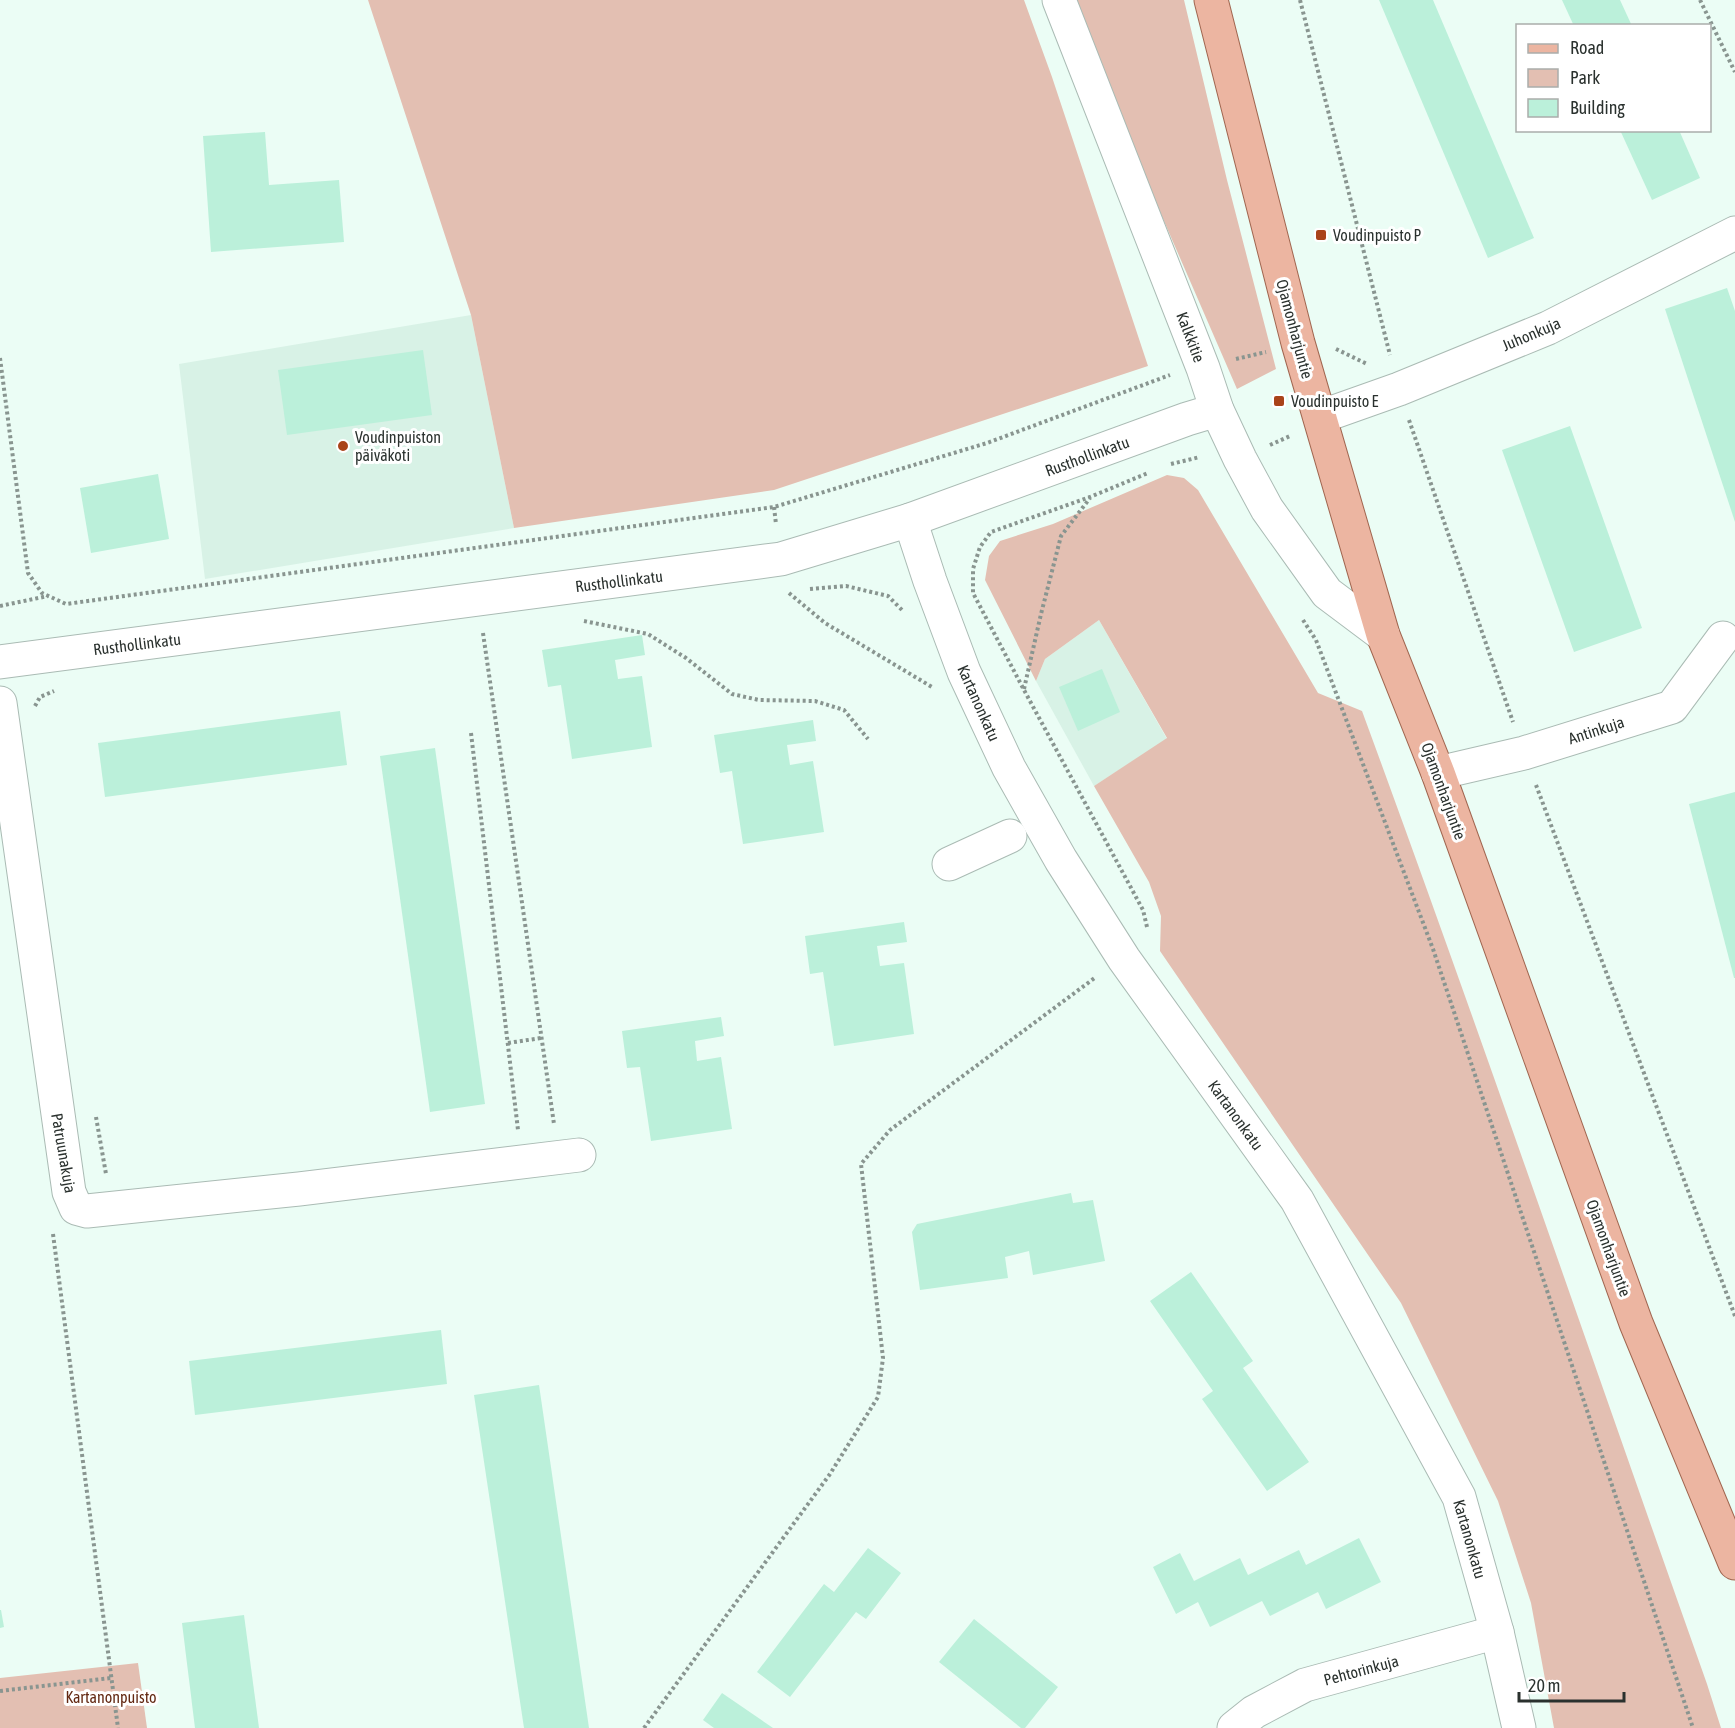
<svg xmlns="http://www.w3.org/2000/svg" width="1735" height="1728" viewBox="0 0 1735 1728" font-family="'Asap Condensed',sans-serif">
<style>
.built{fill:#d8f2e6}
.green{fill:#e3bfb2}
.building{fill:#bbf0da}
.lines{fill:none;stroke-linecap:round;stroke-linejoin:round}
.minor-casing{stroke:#aabbb4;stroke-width:35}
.major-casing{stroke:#a06650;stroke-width:35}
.path{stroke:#899590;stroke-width:4;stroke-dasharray:3 3;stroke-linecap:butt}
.minor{stroke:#fff;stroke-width:33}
.major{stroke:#ecb5a1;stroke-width:33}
.poi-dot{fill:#a94319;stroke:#fff;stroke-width:2}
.labels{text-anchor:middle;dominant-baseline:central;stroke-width:6;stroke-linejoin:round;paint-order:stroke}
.poi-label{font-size:16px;fill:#2a312e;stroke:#fff;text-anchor:start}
.street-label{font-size:16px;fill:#2a312e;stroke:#fff}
.park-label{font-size:16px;fill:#632812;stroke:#fff}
</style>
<rect width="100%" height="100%" fill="#ebfdf5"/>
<g class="built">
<polygon points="471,315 514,528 205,579 179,364"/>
<polygon points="1099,620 1167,739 1094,786 1036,681 1045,659"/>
</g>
<g class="green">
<polygon points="368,0 1024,0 1052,77 1148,366 774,490 514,528 471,315"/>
<polygon points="1077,0 1184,0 1227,180 1276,369 1237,389 1157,205"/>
<path d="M1167 475 1184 478 1198 490 1318 693 1362 711C1481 1034 1592 1360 1707 1684L1721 1728H1554L1531 1603 1498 1501 1401 1303 1160 951 1161 916 1149 882 1094 786 1167 738 1099 620 1045 659 1036 681 985 580 989 556 1000 541 1053 524Z"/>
<polygon points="138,1663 147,1728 0,1728 0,1678"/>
</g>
<g class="building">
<polygon points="1379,0 1433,0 1534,238 1488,258"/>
<polygon points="1562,0 1620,0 1632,26 1574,26"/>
<polygon points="1620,130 1679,130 1700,178 1652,200"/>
<polygon points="265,132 269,185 339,180 344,242 211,252 203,136"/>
<polygon points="1727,288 1735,311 1735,522 1665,309"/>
<polygon points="423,350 432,415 287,435 278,370"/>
<polygon points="1570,426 1642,628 1574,652 1502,450"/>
<polygon points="158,474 169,539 91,553 80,488"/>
<polygon points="642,635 645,655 615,660 618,679 642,676 652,747 572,759 561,685 548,687 542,650"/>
<polygon points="1102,669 1120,712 1078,731 1059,687"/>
<polygon points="340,711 347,765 105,797 98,743"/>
<polygon points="813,720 816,741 787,745 790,765 813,761 824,832 743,844 732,771 720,773 714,735"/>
<polygon points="435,748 485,1104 430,1112 380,756"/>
<polygon points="1735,792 1735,978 1734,978 1689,804"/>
<polygon points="904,922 907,942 877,946 880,966 904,963 914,1034 834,1046 823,972 810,974 805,936"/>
<polygon points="721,1017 724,1036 695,1041 697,1061 721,1057 732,1129 651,1141 640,1067 627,1068 622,1031"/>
<polygon points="1071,1193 1073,1203 1093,1200 1105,1261 1033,1275 1029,1251 1005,1257 1008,1278 920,1290 912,1232 917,1224"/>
<polygon points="1191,1272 1253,1361 1243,1368 1309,1462 1267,1491 1202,1399 1213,1391 1150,1301"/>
<polygon points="441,1330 447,1384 195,1415 189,1361"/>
<polygon points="539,1385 589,1728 524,1728 474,1395"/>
<polygon points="1359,1538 1381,1582 1326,1609 1318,1592 1270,1616 1262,1601 1210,1627 1198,1602 1176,1614 1153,1567 1180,1553 1194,1581 1240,1558 1248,1575 1299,1550 1306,1565"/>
<polygon points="868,1548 901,1573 866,1619 856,1612 790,1697 757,1672 824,1584 834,1592"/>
<polygon points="0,1610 1,1610 4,1627 0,1628"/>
<polygon points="244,1615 259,1728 195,1728 182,1623"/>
<polygon points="974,1619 1058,1687 1025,1728 1021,1728 939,1662"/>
<polygon points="722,1693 773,1728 714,1728 703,1720"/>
</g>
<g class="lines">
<g class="minor-casing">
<g id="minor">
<polyline points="1059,0 1203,368 1217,410 1240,459 1267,509 1327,593 1383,635"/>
<polyline points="1320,417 1399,389 1548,328 1735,233"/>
<polyline points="910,520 930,581 964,672 1009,768 1061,860 1124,959 1297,1200 1459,1497 1497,1632 1519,1728"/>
<polyline points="0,662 781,559 910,520 1187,419 1217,410"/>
<polyline points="0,703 69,1192 76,1208 87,1211 299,1189 579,1155"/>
<polyline points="1438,773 1524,753 1672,707 1723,638"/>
<polyline points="949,864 1010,836"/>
<polyline points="1234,1728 1254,1712 1305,1685 1497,1632"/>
</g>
</g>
<g class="major-casing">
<polyline id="major" points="1211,0 1298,343 1383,635 1438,773 1636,1323 1735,1563"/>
</g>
<g class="path">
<polyline points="1300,0 1390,355"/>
<polyline points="1700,0 1735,72"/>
<polyline points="1336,349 1367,364"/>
<polyline points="0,358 28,573 42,593 66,604 774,507 987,443 1170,375"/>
<polyline points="1236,359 1266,352"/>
<polyline points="1409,420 1513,722"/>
<polyline points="1270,445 1290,436"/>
<polyline points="1171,464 1200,457"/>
<polyline points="774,507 776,524"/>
<polyline points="810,589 846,586 888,596 903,611"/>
<polyline points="789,593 825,623 932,687"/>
<polyline points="0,606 48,596"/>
<polyline points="1303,620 1316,640 1433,949 1693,1728"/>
<polyline points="584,621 648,634 686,658 732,694 759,700 815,701 844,710 868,739"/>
<polyline points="483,633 554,1124"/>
<polyline points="1024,689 1041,614 1061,536 1090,498"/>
<polyline points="35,706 40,697 54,691"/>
<polyline points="471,733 518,1130"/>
<polyline points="1536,785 1735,1316"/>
<polyline points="1147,927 1143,910 1024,690 973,593 973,569 980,547 991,532 1090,497 1148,473"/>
<polyline points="508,1043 541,1038"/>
<polyline points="96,1117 106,1174"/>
<polyline points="53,1234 118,1728"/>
<polyline points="0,1691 111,1678"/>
<polyline points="644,1728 830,1474 878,1397 883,1358 861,1164 890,1130 1096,977"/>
</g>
<use href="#minor" class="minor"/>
<use href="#major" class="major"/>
</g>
<g class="poi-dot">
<rect x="1315" y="229" width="12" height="12" rx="3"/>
<rect x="1273" y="395" width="12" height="12" rx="3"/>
<circle cx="343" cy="446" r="6"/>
</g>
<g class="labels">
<g class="poi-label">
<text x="1333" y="235">Voudinpuisto P</text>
<text x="1291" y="401">Voudinpuisto E</text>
<text x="355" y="437">Voudinpuiston<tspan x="355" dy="18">päiväkoti</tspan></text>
</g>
<g class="street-label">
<text transform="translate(1295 329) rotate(75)">Ojamonharjuntie</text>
<text transform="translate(1531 334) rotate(-23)">Juhonkuja</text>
<text transform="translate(1191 337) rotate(69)">Kalkkitie</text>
<text transform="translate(1087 456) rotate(-20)">Rusthollinkatu</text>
<text transform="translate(619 581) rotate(-7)">Rusthollinkatu</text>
<text transform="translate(137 644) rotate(-7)">Rusthollinkatu</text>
<text transform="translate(979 703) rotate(66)">Kartanonkatu</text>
<text transform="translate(1596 730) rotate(-18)">Antinkuja</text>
<text transform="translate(1444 791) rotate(70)">Ojamonharjuntie</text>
<text transform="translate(1236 1115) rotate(54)">Kartanonkatu</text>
<text transform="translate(64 1153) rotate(80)">Patruunakuja</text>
<text transform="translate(1609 1248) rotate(70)">Ojamonharjuntie</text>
<text transform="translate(1470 1539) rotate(74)">Kartanonkatu</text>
<text transform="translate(1361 1670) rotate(-15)">Pehtorinkuja</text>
</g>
<g class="park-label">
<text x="111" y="1697">Kartanonpuisto</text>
</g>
</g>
<rect x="1516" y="24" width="195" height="108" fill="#ffffff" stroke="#aaadab" stroke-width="1.5"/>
<rect x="1528" y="44" width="30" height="9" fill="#ecb5a1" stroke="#aaadab" stroke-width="1.5"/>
<text x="1570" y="54" font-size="18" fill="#2a312e">Road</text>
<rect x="1528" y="69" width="30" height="18" fill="#e3bfb2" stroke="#aaadab" stroke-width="1.5"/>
<text x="1570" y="84" font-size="18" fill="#2a312e">Park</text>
<rect x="1528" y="99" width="30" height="18" fill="#bbf0da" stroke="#aaadab" stroke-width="1.5"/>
<text x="1570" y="114" font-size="18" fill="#2a312e">Building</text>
<path d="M1519 1692v9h105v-9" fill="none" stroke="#2a312e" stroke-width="3"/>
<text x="1528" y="1692" font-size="18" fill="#2a312e" stroke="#ffffff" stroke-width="4.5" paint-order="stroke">20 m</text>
</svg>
